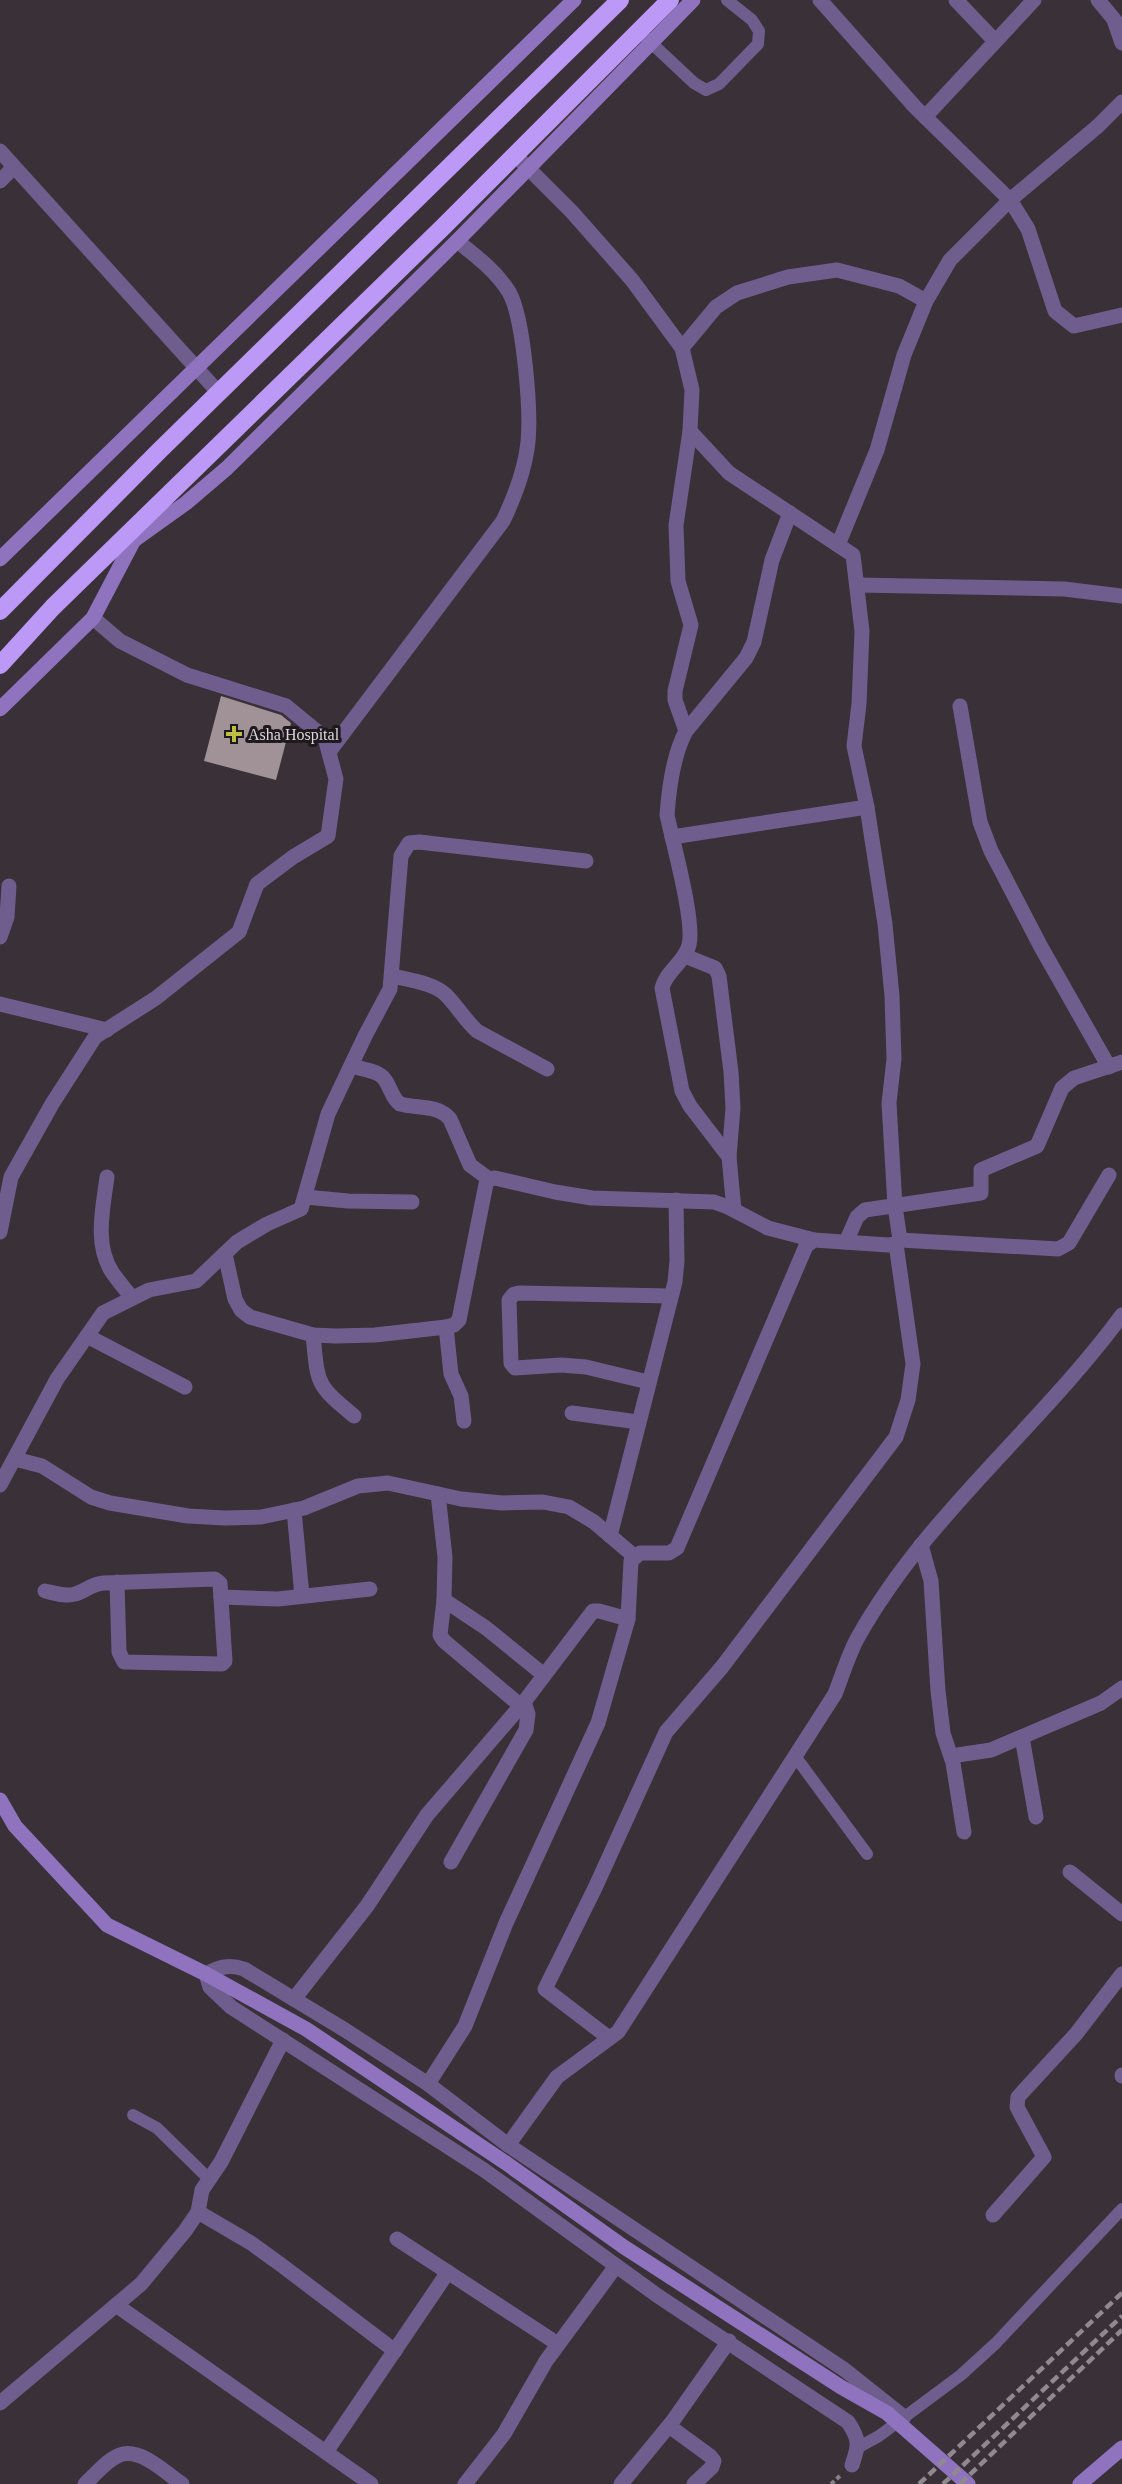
<svg xmlns="http://www.w3.org/2000/svg" width="1122" height="2484" viewBox="0 0 1122 2484" font-family="Georgia,serif">
<style>
.building{fill:#a09296}
.lines{fill:none;stroke-linecap:round;stroke-linejoin:round}
.path{stroke:#898188;stroke-width:4;stroke-dasharray:4.5 3;stroke-linecap:butt}
.lane{stroke:#6f5d8d;stroke-width:12}
.street{stroke:#6f5d8d;stroke-width:15}
.secondary{stroke:#9073bf;stroke-width:15}
.highway{stroke:#bd99f7;stroke-width:18}
.rail{stroke:#90898f;stroke-width:4.5;stroke-dasharray:9 4.5;stroke-linecap:butt}
.poi-dot{fill:#bdbf43;stroke:#1d191d;stroke-width:2}
.labels{text-anchor:middle;dominant-baseline:central;stroke-width:6;stroke-linejoin:round;paint-order:stroke}
.poi-label{font-size:16px;fill:#ddd7dc;stroke:#1d191d;text-anchor:start}
</style>
<rect width="100%" height="100%" fill="#393038"/>
<polygon class="building" points="221,696 281,715 291,723 276,780 204,761"/>
<g class="lines">
<polyline class="path" points="831,2484 842,2474"/>
<g class="lane">
<polyline points="646,38 694,83 706,90 719,84 758,44 759,31 752,20 727,0"/>
<polyline points="795,1756 867,1854"/>
<polyline points="133,2115 157,2128 209,2179"/>
<polyline points="859,2447 879,2436 961,2375 996,2343 1122,2209"/>
</g>
<g class="street">
<polyline points="820,0 915,107 1010,200 950,260 926,301 904,355 877,450 838,545"/>
<polyline points="956,0 995,41"/>
<polyline points="1098,0 1122,29"/>
<polyline points="1114,20 1122,43"/>
<polyline points="1122,102 1098,126 1010,200 1028,229 1055,311 1074,326 1122,315"/>
<polyline points="925,117 1034,0"/>
<polyline points="0,151 219,393"/>
<polyline points="0,181 14,167"/>
<polyline points="682,348 716,307 737,293 788,277 837,270 899,286 926,301"/>
<polyline points="857,585 1064,589 1122,596"/>
<polyline points="960,706 980,822 991,851 1041,947 1109,1067"/>
<polyline points="686,731 675,700 675,691 691,625 678,581 676,525 690,431"/>
<path d="M329 752 503 521C515 496 525 470 528 442 531 411 524 318 509 292 496 271 476 256 457 241"/>
<polyline points="672,837 867,807"/>
<polyline points="0,937 7,917 9,886"/>
<polyline points="685,956 715,968 719,976 731,1072 733,1108 729,1157"/>
<path d="M393 976C409 980 434 983 446 995 457 1006 465 1020 477 1031L547 1069"/>
<polyline points="0,1004 107,1030"/>
<path d="M351 1066C360 1069 373 1070 380 1075 390 1081 390 1097 400 1104 418 1109 437 1104 450 1119L470 1165 489 1179"/>
<path d="M107 1177C103 1208 94 1244 112 1272 118 1281 126 1290 132 1298"/>
<polyline points="305,1197 348,1201 412,1202"/>
<path d="M734 1210 729 1157 690 1106 682 1091 662 988C666 971 685 962 689 945 695 922 673 843 667 815 669 787 673 755 686 731L746 658 754 642 772 560 790 513"/>
<polyline points="0,1232 11,1177 52,1104 95,1037 156,998 239,932 257,884 293,857 328,836 336,779 325,738 286,706 187,675 120,641 93,618"/>
<polyline points="900,1240 1058,1249 1069,1243 1109,1175"/>
<polyline points="846,1242 857,1217 865,1210 981,1193 981,1170 1037,1146 1062,1088 1074,1078 1122,1062"/>
<polyline points="225,1254 235,1299 241,1310 250,1317 313,1335 336,1336 375,1335 446,1327 454,1325 459,1320 486,1184 489,1179 495,1178 555,1192 592,1198 714,1202 728,1207 768,1228 814,1240"/>
<polyline points="446,1327 451,1374 461,1396 464,1421"/>
<path d="M313 1335C318 1384 315 1384 354 1416"/>
<polyline points="87,1336 185,1387"/>
<polyline points="648,1382 586,1367 561,1365 515,1368 511,1363 509,1300 514,1294 519,1293 671,1296"/>
<polyline points="572,1413 638,1422"/>
<polyline points="15,1459 42,1466 91,1497 110,1503 188,1516 225,1518 261,1517 304,1508 358,1486 388,1483 461,1499 502,1503 543,1502 569,1507 594,1522 634,1556"/>
<polyline points="0,1485 57,1379 103,1313 149,1290 196,1281 237,1242 267,1224 301,1209 328,1114 365,1036 390,989 401,856 409,843 419,842 586,861"/>
<polyline points="438,1494 445,1557 444,1600 440,1635 444,1641 521,1706"/>
<polyline points="294,1510 302,1596"/>
<polyline points="610,1536 675,1282 677,1261 676,1200"/>
<polyline points="921,1545 931,1581 938,1691 943,1733 953,1763 964,1832"/>
<path d="M45 1591C54 1593 66 1597 75 1594 85 1591 92 1584 103 1583L215 1579 220 1583 225 1661 222 1664 124 1662 119 1652 117 1582"/>
<polyline points="221,1597 278,1599 370,1589"/>
<polyline points="444,1600 486,1628 544,1675"/>
<polyline points="1022,1737 1036,1817"/>
<polyline points="951,1756 991,1750 1101,1703 1122,1688"/>
<polyline points="451,1862 526,1730 528,1714 524,1702"/>
<polyline points="1070,1872 1122,1914"/>
<polyline points="294,1999 367,1906 427,1815 524,1702 593,1611 599,1611 628,1619"/>
<polyline points="609,2038 545,1989 595,1888 666,1732 722,1667 896,1437 908,1400 913,1364 896,1244"/>
<polyline points="1122,2076 1122,2075"/>
<polyline points="428,2084 465,2026 506,1923 598,1723 628,1619 631,1561 640,1553 669,1553 677,1548 806,1246 814,1240 888,1245 896,1244 900,1240 895,1206 889,1103 894,1059 892,996 885,924 867,807 854,746 859,704 862,631 853,555 729,473 690,431 692,390 682,348 632,280 572,212 515,155"/>
<path d="M508 2145 557 2077 618 2032 835 1694C842 1676 848 1656 857 1639 926 1515 1039 1428 1122 1315"/>
<polyline points="198,2212 251,2243 280,2264 395,2351"/>
<polyline points="993,2215 1044,2157 1017,2107 1018,2097 1076,2034 1122,1974"/>
<polyline points="397,2239 558,2344"/>
<polyline points="116,2305 371,2484"/>
<polyline points="0,2403 141,2284 185,2231 198,2212 202,2190 221,2162 283,2040"/>
<polyline points="669,2426 710,2456 714,2461 712,2467 694,2484"/>
<polyline points="326,2452 448,2272"/>
<path d="M852 2465C859 2445 860 2440 848 2422L658 2296 484 2170 231 2007 210 1987 206 1974C219 1967 229 1964 244 1969L345 2030 428 2084 508 2145 845 2370 904 2417"/>
<path d="M85 2484C95 2475 109 2457 123 2454 143 2450 166 2473 182 2484"/>
<polyline points="465,2484 504,2434 546,2361 616,2266"/>
<polyline points="621,2484 672,2422 729,2341"/>
</g>
<g class="secondary">
<polyline points="133,541 186,503 227,468 457,241 693,0"/>
<polyline points="0,559 574,0"/>
<polyline points="0,709 93,618 137,534"/>
<polyline points="0,1800 15,1826 107,1925 206,1974 306,2029 506,2163 624,2247 841,2387 887,2413 968,2484"/>
<polyline points="1080,2484 1122,2448"/>
</g>
<g class="highway">
<polyline points="0,611 159,451 620,0"/>
<polyline points="0,665 53,607 442,228 670,0"/>
</g>
<g class="rail">
<polyline points="919,2484 1122,2293"/>
<polyline points="943,2484 1122,2316"/>
<polyline points="960,2484 1122,2330"/>
</g>
</g>
<path class="poi-dot" d="M231 725h6v6h6v6h-6v6h-6v-6h-6v-6h6z"/>
<g class="labels">
<g class="poi-label">
<text x="248" y="734">Asha Hospital</text>
</g>
</g>
</svg>
